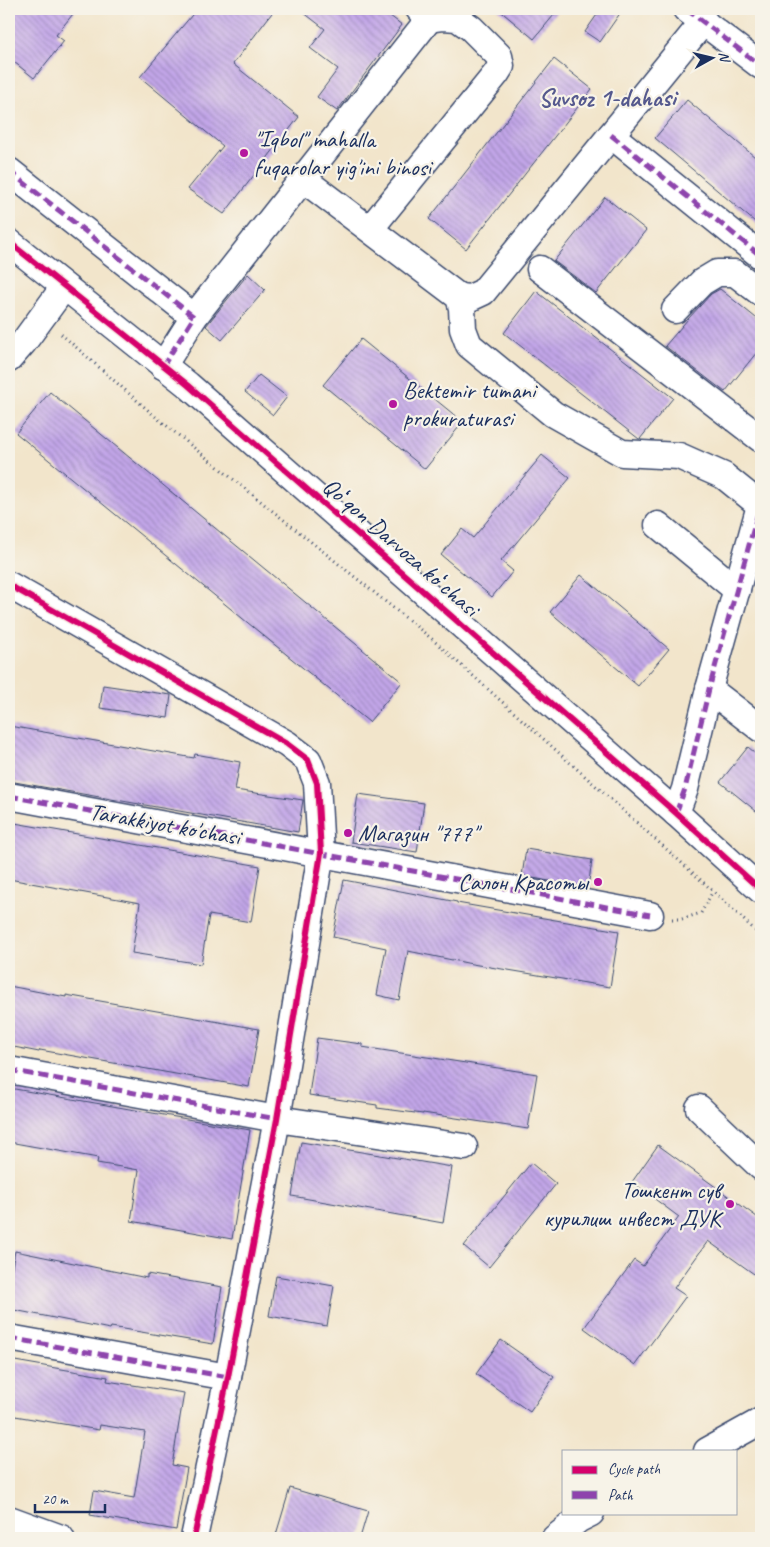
<svg xmlns="http://www.w3.org/2000/svg" width="770" height="1547" viewBox="0 0 770 1547" font-family="Caveat,sans-serif">
<style>
.building{fill:url(#building-back-hatch)}
.lines{fill:none;stroke-linecap:round;stroke-linejoin:round}
.minor-casing{stroke:#3b4a6e;stroke-width:29}
.path{stroke:#3b4a6e;stroke-width:3;stroke-dasharray:1 4;stroke-linecap:butt}
.minor{stroke:#fff;stroke-width:26}
.quiet{stroke:#8e44ad;stroke-width:5;stroke-dasharray:10 5;stroke-linecap:butt}
.cycleway-casing{stroke:#f7f3e8;stroke-width:9}
.cycleway{stroke:#d6006c;stroke-width:6}
.poi-dot{fill:#b5179e;stroke:#f7f3e8;stroke-width:2}
.labels{text-anchor:middle;dominant-baseline:central;stroke-width:4.5;stroke-linejoin:round;paint-order:stroke}
.poi-label{font-size:24px;fill:#1b2f5e;stroke:#f7f3e8;text-anchor:start}
.street-label{font-size:24px;fill:#1b2f5e;stroke:#f7f3e8}
.neighbourhood-label{font-size:25px;font-weight:bold;fill:#55598e;stroke:#f7f3e8}
</style>
<defs>
<pattern id="building-back-hatch" width="6" height="6" patternUnits="userSpaceOnUse" patternTransform="scale(1.25)"><rect width="6" height="6" fill="#c2a6e8"/><path d="M-1 5l2 2M0 0l6 6M5-1l2 2" fill="none" stroke="#9d88bf"/></pattern>
</defs>
<rect width="100%" height="100%" fill="#f7f3e8"/>
<filter id="ink" filterUnits="userSpaceOnUse"><feTurbulence type="fractalNoise" baseFrequency=".02" numOctaves="2"/><feDisplacementMap in="SourceGraphic" scale="10" xChannelSelector="R" yChannelSelector="G"/><feConvolveMatrix kernelMatrix="1 2 1 2 8 2 1 2 1" color-interpolation-filters="sRGB"/></filter>
<filter id="wash" filterUnits="userSpaceOnUse"><feTurbulence type="fractalNoise" baseFrequency=".0096" numOctaves="4" result="noise"/><feDisplacementMap in="SourceGraphic" scale="20" xChannelSelector="R" yChannelSelector="G"/><feGaussianBlur stdDeviation="1.12" result="paint"/><feColorMatrix in="noise" values="0 0 0 0 0 0 0 0 0 0 0 0 0 0 0 0 0 1.4 0 .05"/><feComposite in="paint" operator="in"/></filter>
<g filter="url(#wash)">
<rect width="100%" height="100%" fill="#f2e5cb"/>
<g id="blocks">
<g class="building">
<polygon points="9,9 77,9 56,35 64,41 34,78 9,58"/>
<polygon points="197,9 275,9 233,64 299,117 224,214 188,189 223,146 140,77"/>
<polygon points="299,9 381,9 402,25 337,111 317,97 338,69 310,48 325,29"/>
<polygon points="498,9 559,9 534,39"/>
<polygon points="601,9 623,9 600,42 585,32"/>
<polygon points="554,59 592,89 466,249 429,219"/>
<polygon points="687,100 761,162 761,227 655,138"/>
<polygon points="605,197 646,230 596,293 554,261"/>
<polygon points="248,274 265,290 222,340 206,326"/>
<polygon points="720,289 761,322 761,347 725,392 665,346 688,319 711,294"/>
<polygon points="536,291 673,398 640,439 639,439 504,333"/>
<polygon points="361,339 463,422 425,469 323,385"/>
<polygon points="259,375 287,397 273,415 245,392"/>
<polygon points="50,392 402,682 369,722 16,433"/>
<polygon points="542,455 570,478 501,561 513,571 492,597 441,555 462,529 473,538"/>
<polygon points="581,575 669,649 638,686 550,612"/>
<polygon points="103,685 171,695 168,718 100,708"/>
<polygon points="9,726 194,758 195,754 240,762 235,790 303,800 298,832 9,781"/>
<polygon points="748,747 761,758 761,815 720,782"/>
<polygon points="358,794 424,803 417,852 351,842"/>
<polygon points="9,822 260,866 251,922 209,915 201,964 132,953 140,903 9,879"/>
<polygon points="526,849 592,860 588,888 522,876"/>
<polygon points="344,880 457,902 457,903 619,931 610,987 472,964 408,951 399,1000 377,995 386,948 333,937"/>
<polygon points="9,986 66,997 66,995 259,1029 249,1087 40,1050 39,1052 9,1046"/>
<polygon points="317,1038 362,1044 362,1047 537,1074 528,1129 423,1113 423,1114 377,1108 377,1105 309,1095"/>
<polygon points="9,1088 250,1130 232,1239 131,1221 139,1170 97,1163 98,1158 9,1142"/>
<polygon points="301,1142 452,1167 443,1223 292,1196"/>
<polygon points="658,1145 761,1220 761,1279 708,1241 674,1288 686,1296 635,1365 584,1328 634,1260 643,1266 679,1217 632,1182"/>
<polygon points="531,1163 556,1184 489,1267 464,1246"/>
<polygon points="15,1251 147,1278 147,1274 222,1287 213,1344 111,1327 110,1329 9,1309 9,1284"/>
<polygon points="276,1276 334,1286 327,1326 269,1316"/>
<polygon points="501,1340 554,1377 530,1412 476,1374"/>
<polygon points="9,1360 108,1377 107,1381 184,1393 172,1465 187,1468 176,1530 90,1515 94,1491 134,1498 145,1432 100,1425 99,1430 9,1415"/>
<polygon points="290,1488 368,1511 360,1538 275,1538"/>
</g>
</g>
</g>
<g filter="url(#ink)">
<use href="#blocks" fill-opacity="0" stroke="#3b4a6e" stroke-width="1"/>
<g class="lines">
<g class="minor-casing">
<g id="minor">
<polyline points="686,9 761,66"/>
<polyline points="611,135 761,256"/>
<polyline points="9,171 194,317"/>
<polyline points="303,179 459,297 462,308 463,329 469,345 553,414 622,453 679,456 724,476 760,505"/>
<polyline points="370,229 496,74 501,66 499,56 471,28 457,18 443,17 429,19"/>
<polyline points="9,242 188,385 676,813 761,890"/>
<polyline points="540,269 761,439"/>
<polyline points="459,297 470,298 483,292 704,21"/>
<polyline points="675,310 702,282 717,273 735,273 761,293"/>
<polyline points="9,359 23,343 64,287"/>
<polyline points="163,366 194,317 429,19 419,9"/>
<polyline points="658,525 737,590"/>
<polyline points="9,585 287,744 308,760 317,783 321,853 277,1119 228,1377 194,1538"/>
<polyline points="709,689 761,729"/>
<polyline points="9,796 650,915"/>
<polyline points="676,813 685,789 709,689 761,502"/>
<polyline points="9,1070 277,1119 464,1147"/>
<polyline points="699,1108 761,1167"/>
<polyline points="9,1338 228,1377"/>
<polyline points="707,1451 761,1421"/>
<polyline points="9,1519 61,1538"/>
<polyline points="555,1538 579,1519 591,1513"/>
</g>
</g>
<g class="path">
<polyline points="61,334 157,418 432,639 713,891 761,936"/>
<polyline points="672,919 682,919 701,913 713,891"/>
</g>
<use href="#minor" class="minor"/>
<g class="quiet">
<polyline points="686,9 761,66"/>
<polyline points="611,135 761,256"/>
<polyline points="9,171 194,317 163,366"/>
<polyline points="9,796 650,915"/>
<polyline points="676,813 685,789 709,689 761,502"/>
<polyline points="9,1070 277,1119"/>
<polyline points="9,1338 228,1377"/>
</g>
<g class="cycleway-casing">
<g id="cycleway">
<polyline points="9,242 188,385 676,813 761,890"/>
<polyline points="9,585 287,744 308,760 317,783 321,853 277,1119 228,1377 194,1538"/>
</g>
</g>
<use href="#cycleway" class="cycleway"/>
</g>
</g>
<g class="poi-dot">
<circle cx="244" cy="153" r="5"/>
<circle cx="393" cy="404" r="5"/>
<circle cx="348" cy="833" r="5"/>
<circle cx="598" cy="882" r="5"/>
<circle cx="730" cy="1204" r="5"/>
</g>
<g class="labels">
<g class="poi-label">
<text x="254" y="139">"Iqbol" mahalla<tspan x="254" dy="28">fuqarolar yig'ini binosi</tspan></text>
<text x="403" y="390">Bektemir tumani<tspan x="403" dy="28">prokuraturasi</tspan></text>
<text x="358" y="833">Магазин "777"</text>
<text x="588" y="882" text-anchor="end">Салон Красоты</text>
<text x="720" y="1190" text-anchor="end">Тошкент сув<tspan x="720" dy="28">курилиш инвест ДУК</tspan></text>
</g>
<g class="street-label">
<text transform="translate(401 547) rotate(41)">Qoʻqon Darvoza koʻchasi</text>
<text transform="translate(165 824) rotate(10)">Tarakkiyot ko'chasi</text>
</g>
<g class="neighbourhood-label">
<text x="607" y="98">Suvsoz 1-dahasi</text>
</g>
</g>
<rect width="770" height="1547" fill="none" stroke="#f7f3e8" stroke-width="30"/>
<rect x="562" y="1450" width="175" height="65" fill="#f7f3e8" stroke="#9fa5b1"/>
<rect x="572" y="1466" width="25" height="8" fill="#d6006c" stroke="#9fa5b1"/>
<text x="608" y="1474" font-size="15" fill="#1b2f5e">Cycle path</text>
<rect x="572" y="1491" width="25" height="8" fill="#8e44ad" stroke="#9fa5b1"/>
<text x="608" y="1500" font-size="15" fill="#1b2f5e">Path</text>
<g transform="translate(712 58) rotate(82)" stroke="#f7f3e8" stroke-width="4" paint-order="stroke">
<path d="M0-4L9 19L0 12L-9 19Z" fill="#1b2f5e"/>
<text y="-8" font-size="14" font-weight="bold" text-anchor="middle" fill="#1b2f5e">N</text>
</g>
<path d="M35 1504v8h70v-8" fill="none" stroke="#1b2f5e" stroke-width="2.5"/>
<text x="42" y="1504" font-size="15" fill="#1b2f5e" stroke="#f7f3e8" stroke-width="4" paint-order="stroke">20 m</text>
</svg>
